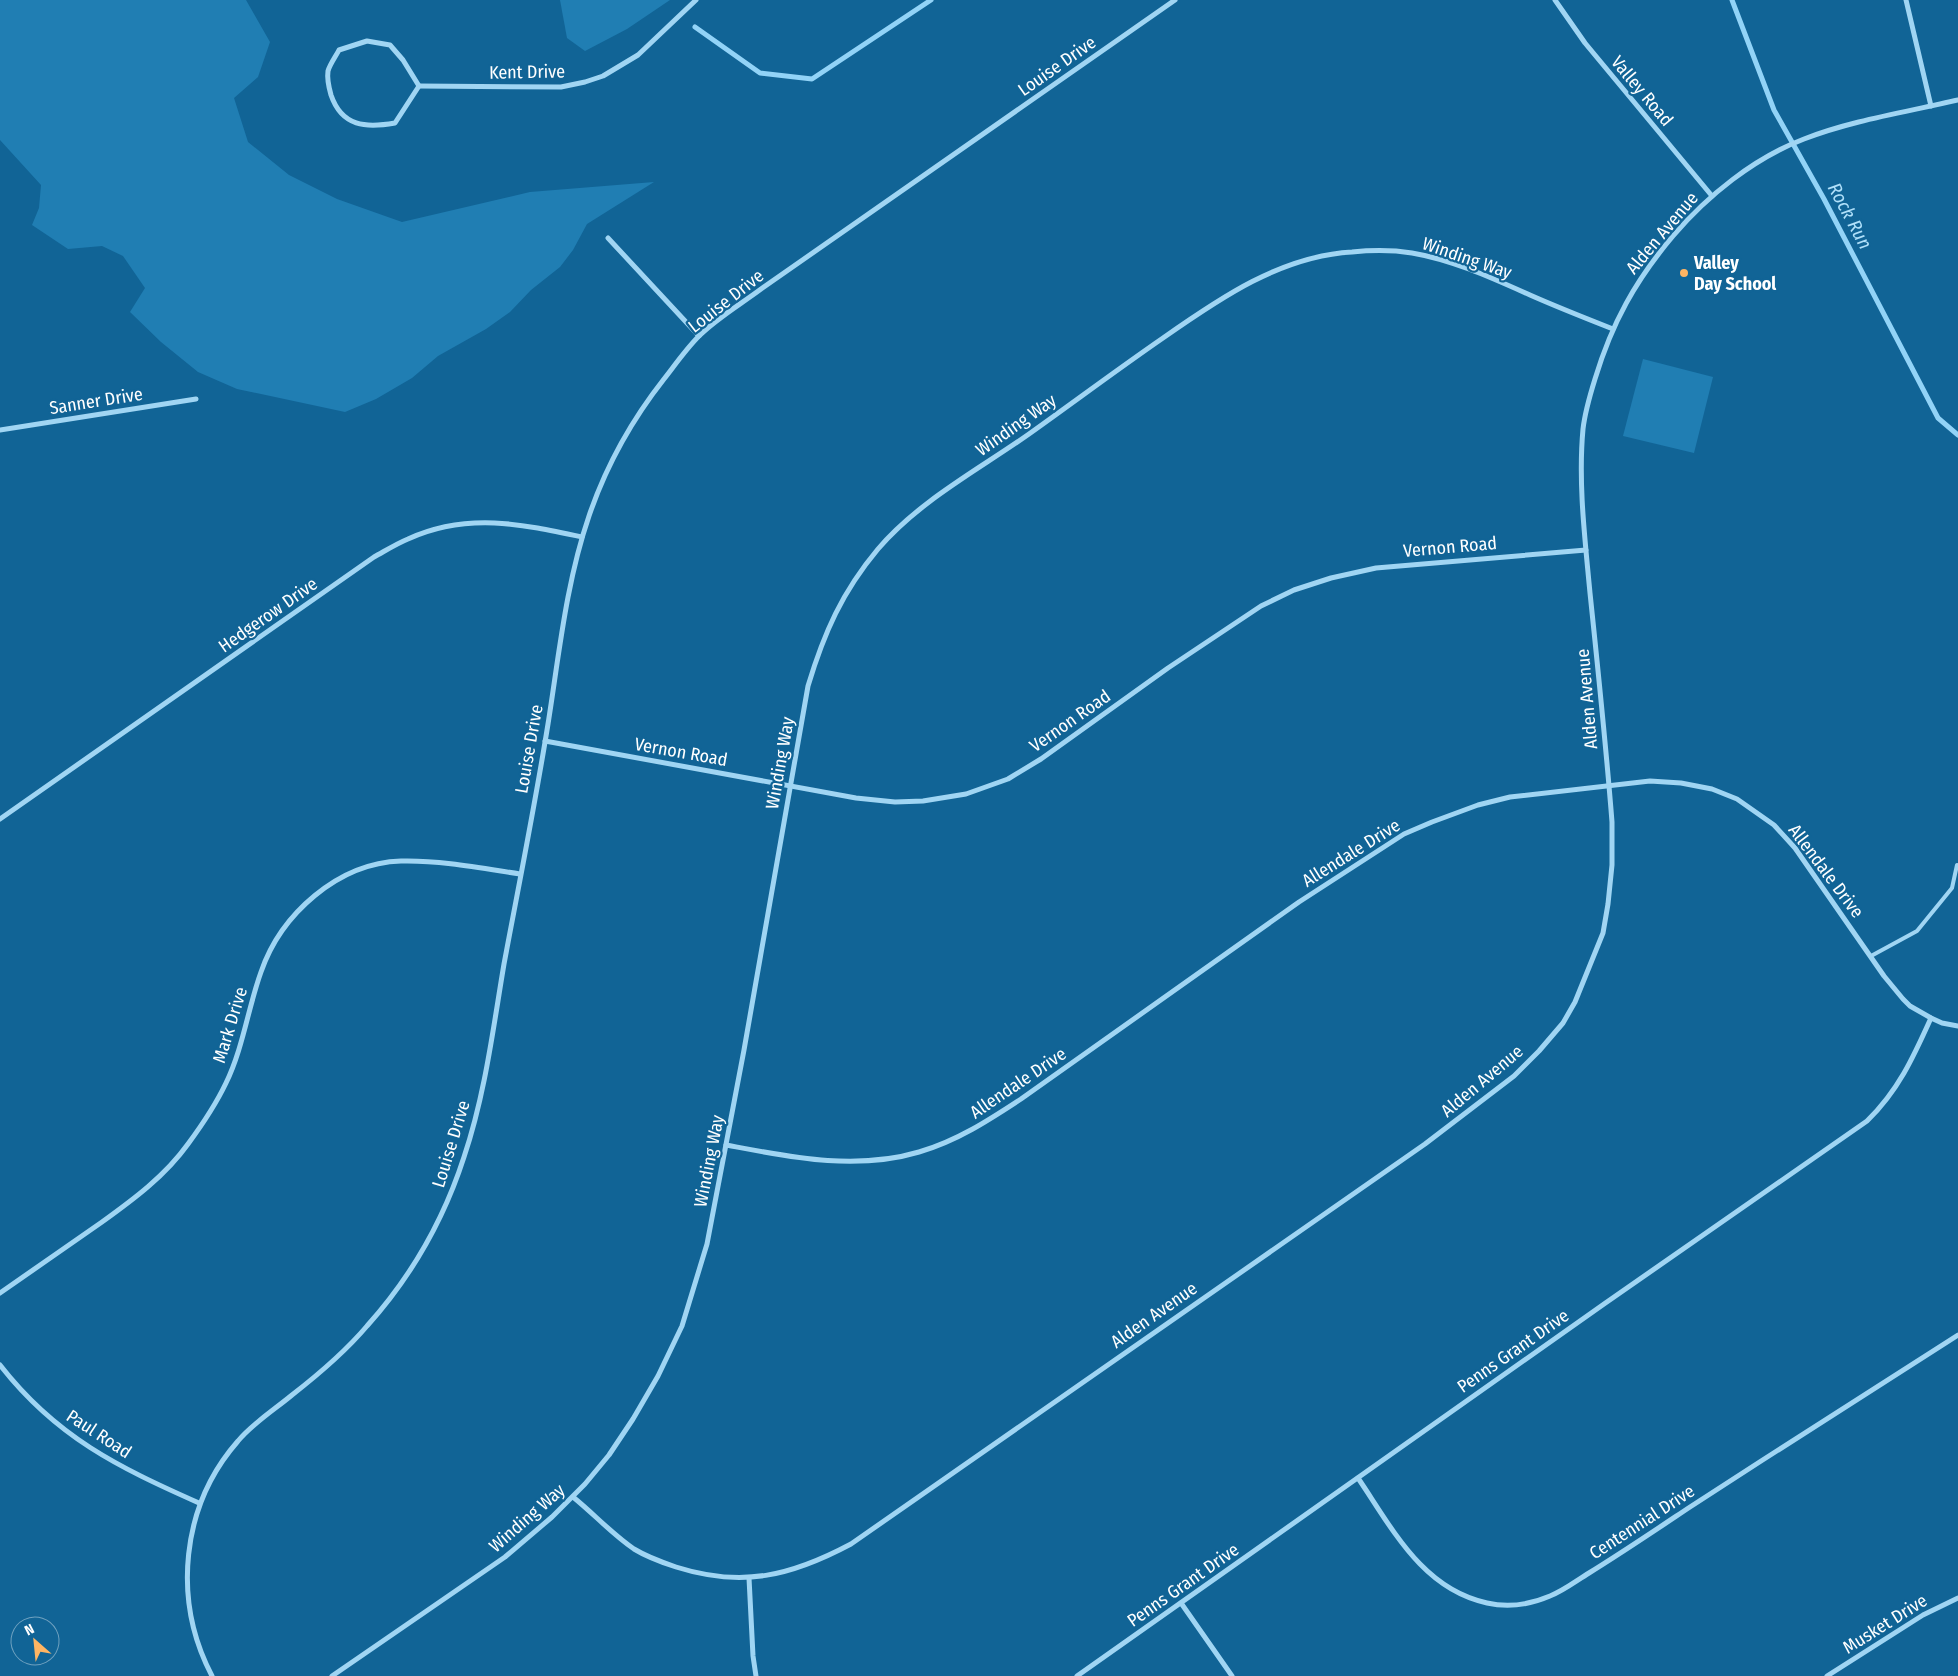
<svg xmlns="http://www.w3.org/2000/svg" width="1958" height="1676" viewBox="0 0 1958 1676" font-family="'Fira Sans Condensed',sans-serif">
<style>
.green{fill:#207eb3}
.lines{fill:none;stroke-linecap:round;stroke-linejoin:round}
.stream{stroke:#92d3f7;stroke-width:5}
.service{stroke:#a0d5f3;stroke-width:4}
.minor{stroke:#a0d5f3;stroke-width:5}
.poi-dot{fill:#ffb563;stroke:#116496;stroke-width:2}
.labels{text-anchor:middle;dominant-baseline:central;stroke-width:4.5;stroke-linejoin:round;paint-order:stroke}
.street-label{font-size:18px;fill:#fff;stroke:#116496}
.poi-label{font-size:18px;font-weight:bold;fill:#fff;stroke:#116496;text-anchor:start}
.water-label{font-size:19px;font-style:italic;fill:#b0e0fa;stroke:#116496}
</style>
<rect width="100%" height="100%" fill="#116496"/>
<g class="green">
<polygon points="0,0 246,0 270,42 258,77 234,98 248,142 289,175 337,199 402,222 530,192 654,182 587,224 573,250 560,267 531,290 510,312 486,329 438,356 412,378 376,399 345,412 237,389 198,372 161,342 130,312 145,288 123,256 102,246 68,249 32,225 39,208 41,185 0,140"/>
<polygon points="560,0 670,0 627,29 585,51 567,38"/>
<polygon points="1643,359 1713,377 1694,453 1623,436"/>
</g>
<g class="lines">
<g class="stream">
<polyline points="1732,0 1774,110 1824,199 1938,418 1958,435"/>
<polyline points="695,27 760,73 812,79 931,0"/>
</g>
<polyline class="service" points="1871,956 1917,931 1952,888 1957,865"/>
<g class="minor">
<polyline points="1555,0 1585,43 1712,196"/>
<polyline points="1906,0 1931,106"/>
<path d="M367 41 390 45 403 60 419 86 395 123C366 128 342 127 331 95 329 88 327 78 328 71 330 64 336 56 339 50Z"/>
<polyline points="419,86 561,87 585,82 603,76 638,55 696,0"/>
<polyline points="608,238 699,336"/>
<polyline points="0,430 196,399"/>
<polyline points="545,741 856,798 895,802 923,801 966,794 1008,779 1041,759 1168,668 1261,606 1294,590 1331,578 1376,568 1586,550"/>
<path d="M0 819 374 557C385 551 396 544 408 539 467 512 522 524 582 537"/>
<path d="M726 1145C790 1157 855 1171 919 1152 957 1141 989 1120 1021 1099L1299 902 1404 834 1432 822 1478 805 1510 797 1650 781 1681 783 1712 789 1737 799 1774 825 1795 848 1884 976 1903 999 1910 1006 1931 1018 1942 1023 1958 1026"/>
<path d="M0 1293C34 1269 68 1246 102 1222 134 1199 165 1176 188 1144 202 1125 216 1104 226 1083 243 1048 248 1008 261 972 281 914 338 863 401 861 440 860 481 868 520 874"/>
<path d="M0 1365C56 1437 118 1467 199 1503"/>
<path d="M1358 1478C1392 1528 1422 1589 1487 1603 1509 1608 1529 1605 1550 1596 1563 1591 1576 1581 1589 1573 1623 1552 1657 1529 1690 1507 1779 1449 1869 1392 1958 1335"/>
<path d="M573 1497C594 1514 612 1534 634 1549 647 1557 661 1562 676 1567 742 1588 791 1576 851 1544L1425 1144 1514 1076 1539 1051 1563 1023 1575 1002 1603 933 1608 904 1612 865V822C1606 745 1598 669 1590 593 1585 539 1578 483 1583 429 1585 412 1590 395 1595 379 1612 323 1635 281 1673 236 1707 196 1754 158 1804 139 1853 120 1907 112 1958 100"/>
<polyline points="749,1578 753,1656 756,1676"/>
<polyline points="1181,1603 1232,1676"/>
<path d="M212 1676C172 1600 181 1506 238 1441 253 1423 274 1410 292 1395 319 1374 345 1352 367 1326 411 1277 444 1219 464 1157 485 1095 493 1029 504 964 519 884 535 805 548 724 559 655 566 583 589 516 606 466 631 421 664 379 675 365 686 349 699 336 717 318 741 304 761 289L1175 0"/>
<path d="M332 1676 505 1557 552 1517 585 1484 609 1455 633 1419 658 1376 682 1326 707 1244 744 1050 808 686C824 633 842 592 878 549 919 501 978 470 1029 434 1074 402 1118 369 1163 338 1220 298 1281 256 1352 252 1372 250 1393 250 1412 253 1453 260 1492 278 1530 295 1557 307 1585 318 1613 329"/>
<path d="M1077 1676 1604 1304 1867 1121C1898 1091 1913 1058 1931 1018"/>
<polyline points="1827,1676 1923,1615 1958,1598"/>
</g>
</g>
<circle class="poi-dot" cx="1684" cy="273" r="5"/>
<g class="labels">
<g class="street-label">
<text transform="translate(1057 66) rotate(-35)">Louise Drive</text>
<text transform="translate(527 72) rotate(-1)">Kent Drive</text>
<text transform="translate(1642 91) rotate(50)">Valley Road</text>
<text transform="translate(1662 233) rotate(-50)">Alden Avenue</text>
<text transform="translate(1467 258) rotate(19)">Winding Way</text>
<text transform="translate(726 301) rotate(-38)">Louise Drive</text>
<text transform="translate(96 401) rotate(-9)">Sanner Drive</text>
<text transform="translate(1016 425) rotate(-35)">Winding Way</text>
<text transform="translate(1450 547) rotate(-5)">Vernon Road</text>
<text transform="translate(268 615) rotate(-35)">Hedgerow Drive</text>
<text transform="translate(1587 699) rotate(-95)">Alden Avenue</text>
<text transform="translate(1070 721) rotate(-35)">Vernon Road</text>
<text transform="translate(529 749) rotate(-80)">Louise Drive</text>
<text transform="translate(681 752) rotate(10)">Vernon Road</text>
<text transform="translate(780 763) rotate(-80)">Winding Way</text>
<text transform="translate(1351 853) rotate(-32)">Allendale Drive</text>
<text transform="translate(1826 871) rotate(53)">Allendale Drive</text>
<text transform="translate(230 1025) rotate(-73)">Mark Drive</text>
<text transform="translate(1482 1081) rotate(-40)">Alden Avenue</text>
<text transform="translate(1018 1083) rotate(-34)">Allendale Drive</text>
<text transform="translate(451 1144) rotate(-73)">Louise Drive</text>
<text transform="translate(709 1161) rotate(-79)">Winding Way</text>
<text transform="translate(1154 1315) rotate(-35)">Alden Avenue</text>
<text transform="translate(1513 1351) rotate(-35)">Penns Grant Drive</text>
<text transform="translate(99 1434) rotate(33)">Paul Road</text>
<text transform="translate(527 1518) rotate(-41)">Winding Way</text>
<text transform="translate(1642 1522) rotate(-33)">Centennial Drive</text>
<text transform="translate(1183 1585) rotate(-35)">Penns Grant Drive</text>
<text transform="translate(1885 1624) rotate(-32)">Musket Drive</text>
</g>
<g class="poi-label">
<text x="1694" y="263">Valley<tspan x="1694" dy="21">Day School</tspan></text>
</g>
<g class="water-label">
<text transform="translate(1850 216) rotate(62)">Rock Run</text>
</g>
</g>
<g transform="translate(35 1641) rotate(333)"><circle r="24" fill="#116496" stroke="#70a2c0"/>
<path d="M0-4L9 19L0 12L-9 19Z" fill="#ffb563"/>
<text y="-8" font-size="14" font-weight="bold" text-anchor="middle" fill="#ffffff">N</text>
</g>
</svg>
